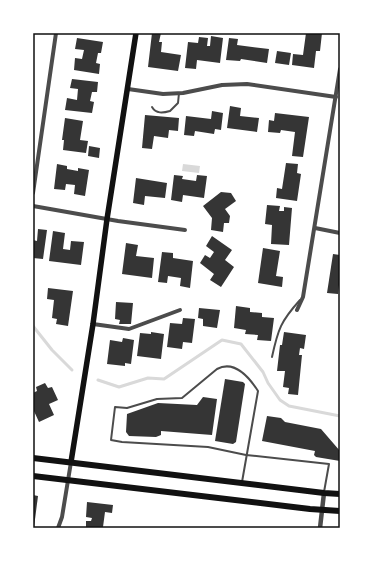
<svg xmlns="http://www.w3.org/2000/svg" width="373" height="561" viewBox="0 0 373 561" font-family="'Exo 2',sans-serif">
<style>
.water{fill:#d9d9d9}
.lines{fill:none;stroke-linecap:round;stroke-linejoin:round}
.stream{stroke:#d9d9d9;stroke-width:3}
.building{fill:#353535}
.service{stroke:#4c4c4c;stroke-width:2}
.minor{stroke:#4c4c4c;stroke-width:4}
.tertiary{stroke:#4c4c4c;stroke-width:4.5}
.secondary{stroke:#111;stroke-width:5.5}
.primary{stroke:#111;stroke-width:6}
.neatline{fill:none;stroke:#111;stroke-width:1.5}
</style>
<rect width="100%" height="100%" fill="#fff"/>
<polygon class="water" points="183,164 200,166 199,173 182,171"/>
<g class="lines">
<g class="stream">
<polyline points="33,326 52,350 72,370"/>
<polyline points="98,380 119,387 148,378 164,379 222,340 241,344 263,372 268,383 280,400 289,406 340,416"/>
</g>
</g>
<g class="building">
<polygon points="152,33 161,33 159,42 162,42 161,52 181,55 178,71 148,67"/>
<polygon points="306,33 322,33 320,51 316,51 314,68 292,65 293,54 303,55"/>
<polygon points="211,36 223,38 220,63 197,60 196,69 185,68 188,42 198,43 199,37 208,38 207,46 210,46"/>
<polygon points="77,38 103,42 101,53 98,53 96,63 100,64 99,74 74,70 75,58 82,59 84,50 75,49"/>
<polygon points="229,38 238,39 237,45 269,49 267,63 241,59 240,61 226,60"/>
<polygon points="277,51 291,53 289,65 275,63"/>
<polygon points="72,79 98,82 97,92 92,92 90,101 94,102 92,113 65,110 67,98 77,100 78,89 70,88"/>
<polygon points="230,106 241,108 240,116 259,118 257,132 227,128"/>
<polygon points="212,111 223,113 221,130 215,129 214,134 195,131 194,136 184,135 186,116 211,119"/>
<polygon points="275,113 309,117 303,157 292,156 295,132 281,130 280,133 268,132 269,120 274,121"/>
<polygon points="145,115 179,118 178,131 169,130 168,138 154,136 152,149 142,148"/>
<polygon points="65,118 83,121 80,140 88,141 86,153 63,150 64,140 62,140"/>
<polygon points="89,146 100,148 99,158 88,156"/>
<polygon points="286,163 298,164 297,173 301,174 297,201 276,198 277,188 282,189"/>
<polygon points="57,164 67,166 67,169 78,171 78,168 89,170 85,196 74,194 75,185 66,184 65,190 54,189"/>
<polygon points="174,175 183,176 182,179 196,181 197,175 207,176 204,198 183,195 182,202 171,200"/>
<polygon points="136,178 167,183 165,198 145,196 144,205 133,203"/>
<polygon points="221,192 231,193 236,201 225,209 230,216 229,223 224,223 223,232 211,230 212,218 203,206"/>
<polygon points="267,205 280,206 279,211 284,211 284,207 292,208 289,245 271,244 272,225 265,224"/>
<polygon points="38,229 47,230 43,259 33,258 33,240 37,241"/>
<polygon points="53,231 65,233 63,249 70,250 71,241 84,242 81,265 49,261"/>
<polygon points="212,236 232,250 225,260 234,267 221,287 210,280 214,274 200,263 205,255 210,258 214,252 206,246"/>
<polygon points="126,243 138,245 136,256 154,258 152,278 122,274"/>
<polygon points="263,248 280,251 276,276 283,277 282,287 258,283"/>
<polygon points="162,252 173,253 173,258 193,261 190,288 180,286 181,278 168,276 167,283 158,282"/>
<polygon points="333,254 340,255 340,276 338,294 327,293"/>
<polygon points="48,288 73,291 68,326 56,324 57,319 52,318 54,300 47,299"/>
<polygon points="116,302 133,303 131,324 119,324 120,320 115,319"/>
<polygon points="236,306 250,308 250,312 262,313 262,317 274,318 271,341 257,340 258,335 245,334 246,330 234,328"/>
<polygon points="199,308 220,310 217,328 203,326 203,319 198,318"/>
<polygon points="183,318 195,319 192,343 183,342 182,349 167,347 170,323 182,324"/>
<polygon points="151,332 164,334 161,359 137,356 140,333 151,334"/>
<polygon points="284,332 306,335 304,349 300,348 299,355 302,355 298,395 288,394 289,388 283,387 285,371 277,371 280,345 282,345"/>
<polygon points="123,338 134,340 131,364 125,363 125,366 107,364 110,340 122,342"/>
<polygon points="225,379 243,382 245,384 236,442 233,444 215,441"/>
<polygon points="45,383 48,388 52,387 58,400 49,404 54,415 39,422 33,409 33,393 37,391 36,387"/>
<polygon points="203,397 217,399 212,435 161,431 161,435 156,437 129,436 126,432 127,414 158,403 197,405"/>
<polygon points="267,416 281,418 285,422 321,429 340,451 340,461 316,457 314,455 315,451 262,441"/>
<polygon points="33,495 38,496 34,527 33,527"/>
<polygon points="87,502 113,505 112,513 105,512 103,527 107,528 86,528 86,521 91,521 92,518 86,517"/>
</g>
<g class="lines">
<g class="service">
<path d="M152 107C156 114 163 113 170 111L178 103 179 93"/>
<path d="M272 357C278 329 281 321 300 300"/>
<path d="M242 482 258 391C249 377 234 360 217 369L182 398 157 399 127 408 115 407 111 440 122 442 208 447 246 455 329 464 324 492"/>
</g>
<g class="minor">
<polyline points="128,89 163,94 183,93 222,85 247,84 336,97"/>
<polyline points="33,193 56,33"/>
<polyline points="33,206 118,221 185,230"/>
<polyline points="315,228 340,233"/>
<polyline points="297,310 303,297 340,69"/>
<polyline points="93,324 129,329 180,310"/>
<polyline points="58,528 62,517 71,462"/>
</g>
<polyline class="tertiary" points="320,528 324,493"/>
<polyline class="secondary" points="71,462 93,324 107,219 136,33"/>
<g class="primary">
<polyline points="33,458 324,493 340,494"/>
<polyline points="33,476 310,509 340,511"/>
</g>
</g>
<rect width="373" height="561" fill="none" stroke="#ffffff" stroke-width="68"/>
<rect x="34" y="34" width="305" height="493" class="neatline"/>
</svg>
